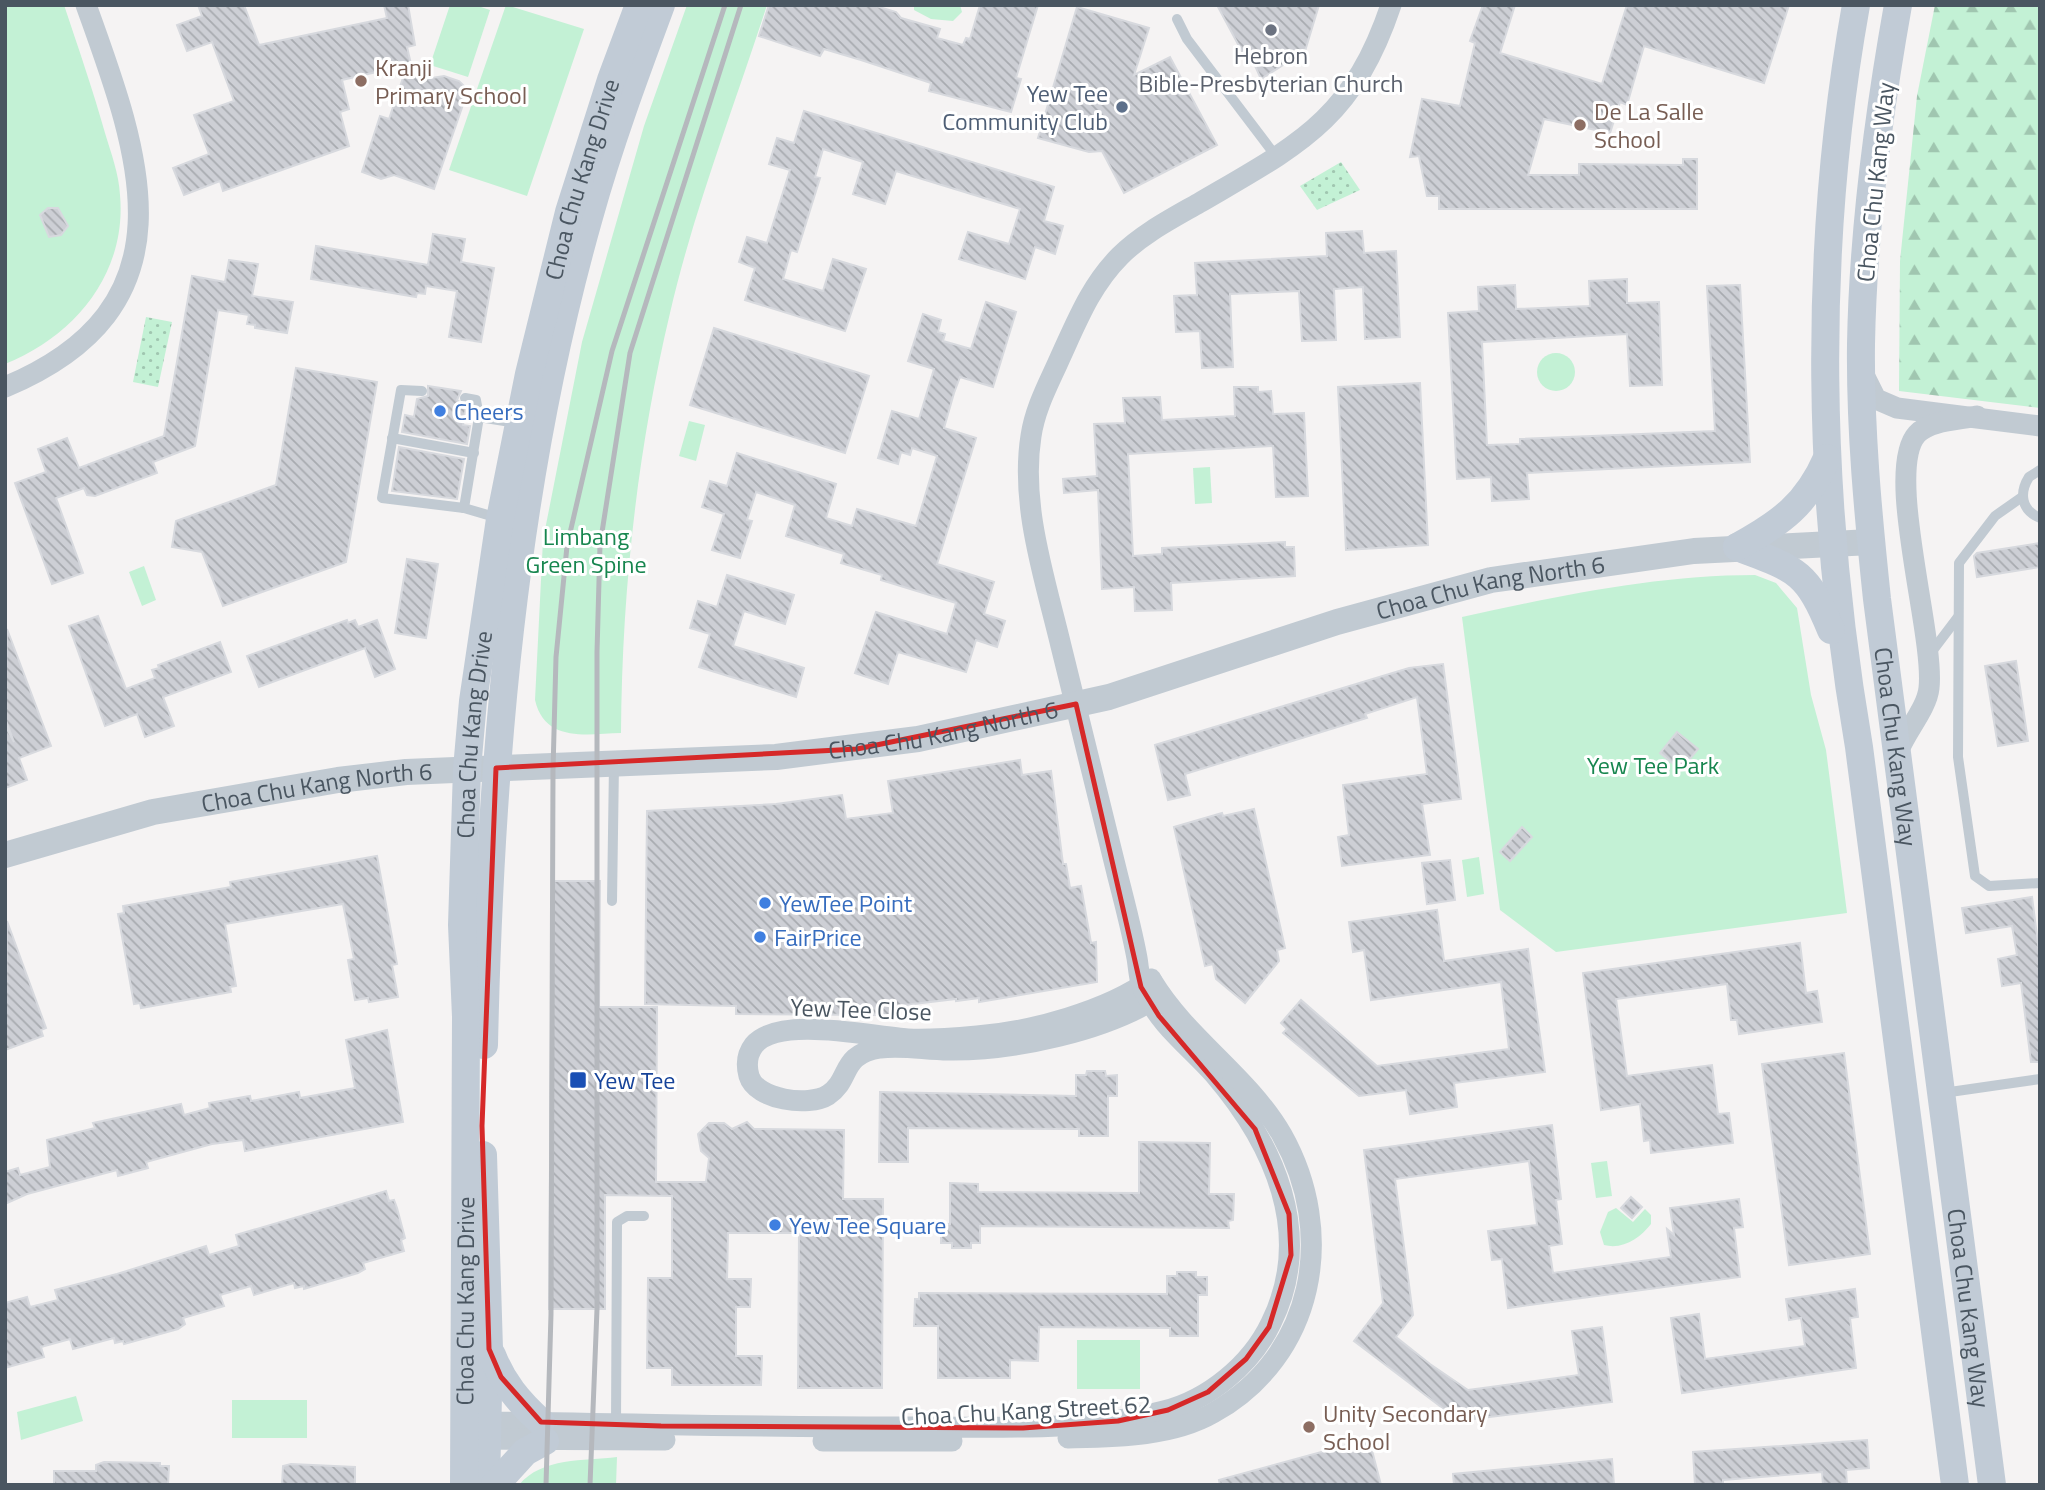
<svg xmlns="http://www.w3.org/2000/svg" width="2045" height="1490" viewBox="0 0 2045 1490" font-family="'Titillium Web',sans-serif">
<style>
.green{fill:#c3f1d5}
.forest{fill:url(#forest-firs)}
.garden{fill:url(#garden-dots)}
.building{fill:url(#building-back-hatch);stroke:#d7d9de;stroke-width:2}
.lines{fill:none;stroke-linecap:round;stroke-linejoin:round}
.service{stroke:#c1cad2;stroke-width:10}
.minor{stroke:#c1cad2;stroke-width:21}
.tertiary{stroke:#c1cad2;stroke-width:26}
.secondary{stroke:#c1cbd6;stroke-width:28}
.rail{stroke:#b5b8bd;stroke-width:5}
.marked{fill:none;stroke:#d62828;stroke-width:5;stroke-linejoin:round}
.worship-dot{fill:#6b7280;stroke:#fff;stroke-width:2.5}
.education-dot{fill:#8d6e63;stroke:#fff;stroke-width:2.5}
.service-dot{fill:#5c6f8a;stroke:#fff;stroke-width:2.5}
.shop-dot{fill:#3f7fe0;stroke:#fff;stroke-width:2.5}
.transit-dot{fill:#1a4fb4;stroke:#fff;stroke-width:2.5}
.labels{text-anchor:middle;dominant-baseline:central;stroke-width:6;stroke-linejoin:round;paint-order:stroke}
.worship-label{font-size:24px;fill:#5b616d;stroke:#fff}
.education-label{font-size:24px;fill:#785e54;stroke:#fff;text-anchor:start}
.service-label{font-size:24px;fill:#4e5e75;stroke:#fff;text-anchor:end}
.street-label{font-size:24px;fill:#4a5661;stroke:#fff}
.shop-label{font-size:24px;fill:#366cbe;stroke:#fff;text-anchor:start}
.park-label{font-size:24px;fill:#17864f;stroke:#fff}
.transit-label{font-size:24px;fill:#164399;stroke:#fff;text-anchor:start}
</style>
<defs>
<pattern id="forest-firs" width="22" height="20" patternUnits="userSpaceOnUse" patternTransform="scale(1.75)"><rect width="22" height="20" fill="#c3f1d5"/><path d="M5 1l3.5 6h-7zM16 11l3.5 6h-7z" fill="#a0c6b0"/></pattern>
<pattern id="garden-dots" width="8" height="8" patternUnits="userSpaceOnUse" patternTransform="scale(1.75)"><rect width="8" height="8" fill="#c3f1d5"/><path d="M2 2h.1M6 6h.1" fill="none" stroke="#a0c6b0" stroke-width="1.8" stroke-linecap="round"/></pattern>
<pattern id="building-back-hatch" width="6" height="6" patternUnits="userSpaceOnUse" patternTransform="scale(1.75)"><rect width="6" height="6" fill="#cdcfd5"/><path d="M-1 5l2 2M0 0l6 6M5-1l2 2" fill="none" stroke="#a8abb0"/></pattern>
</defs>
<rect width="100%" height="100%" fill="#f5f3f3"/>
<g class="green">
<path d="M5 5H64C78 47 93 90 105 133 111 153 119 174 120 195 127 273 75 336 5 364Z"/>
<polygon points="450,5 475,5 490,10 468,77 430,65"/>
<polygon points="506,5 584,29 527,196 449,170"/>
<path d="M687 5H767C734 107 694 209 670 313 637 452 622 591 621 733 587 734 545 743 535 700L543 540 582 342 644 126Z"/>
<polygon points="914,5 960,5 962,12 953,21 931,19 914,10"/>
<circle cx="1556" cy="372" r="19"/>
<polygon points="689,421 705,425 696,461 679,456"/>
<polygon points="1210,467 1212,503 1195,504 1193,468"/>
<polygon points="144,566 156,600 142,606 129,572"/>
<path d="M1755 575 1776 583 1797 608 1811 695 1826 750 1847 913 1556 952 1500 910 1462 617C1557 596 1657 575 1755 575Z"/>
<polygon points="1479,857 1484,894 1467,897 1462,860"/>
<polygon points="1607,1161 1612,1196 1596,1198 1591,1163"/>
<path d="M1616 1208 1633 1222 1645 1209 1651 1215V1224C1640 1238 1623 1250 1604 1245L1600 1232 1608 1212Z"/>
<rect x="1077" y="1340" width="63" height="49"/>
<polygon points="76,1396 83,1421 21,1440 17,1412"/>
<rect x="232" y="1400" width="75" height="38"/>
<path d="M617 1457 616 1485H519C542 1457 584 1461 617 1457Z"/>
</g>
<polygon class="forest" points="1935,5 2040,5 2040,408 1899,391 1900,261 1917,96"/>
<g class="garden">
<polygon points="1341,162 1360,190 1317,210 1300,186"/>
<polygon points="146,317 172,322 158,387 133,382"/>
</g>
<g class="building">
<polygon points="198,5 244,5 259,45 387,18 384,5 408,5 415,45 407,47 411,64 342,80 349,109 340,112 349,146 223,191 220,181 184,195 173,168 209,154 194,115 234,101 212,42 187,51 177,25 202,16"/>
<polygon points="769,5 873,5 896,12 901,18 940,29 937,38 963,45 966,38 970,39 980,5 1038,5 1016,78 1021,79 1011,112 929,91 931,83 861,60 824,49 820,56 759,36"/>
<polygon points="1217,5 1319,5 1305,51 1261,79 1252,59 1247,61"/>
<polygon points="1483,5 1515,5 1500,53 1602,84 1627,5 1789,5 1764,83 1644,46 1627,105 1620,102 1610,133 1544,119 1528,175 1579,175 1579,164 1683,165 1683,159 1697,159 1697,209 1439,209 1439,196 1427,196 1419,156 1410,157 1422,99 1460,106 1475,43 1470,41"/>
<polygon points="1077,7 1149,28 1134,75 1170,57 1217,145 1124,193 1102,151 1089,152 1038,138"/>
<polygon points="406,69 432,78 444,76 459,81 468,90 434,189 394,175 381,179 362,172 380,116 389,119"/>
<polygon points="804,111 1054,187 1044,221 1063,226 1055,254 1035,247 1025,279 959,259 968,232 1009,244 1020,209 896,171 885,204 853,194 863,162 823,149 815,177 820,178 797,252 791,250 783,279 823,291 833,259 866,269 845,331 745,300 755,268 739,262 747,237 767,243 790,170 769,164 777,138 794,143"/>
<polygon points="48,208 58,208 68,226 61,235 49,237 40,215"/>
<polygon points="1362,231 1364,253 1396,251 1400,337 1365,339 1363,287 1334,289 1336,340 1302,341 1299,291 1230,294 1233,367 1202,368 1200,331 1176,332 1174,296 1197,295 1195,263 1327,256 1326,233"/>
<polygon points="433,234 465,239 461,262 494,268 481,342 449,337 457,291 426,286 425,294 417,293 416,297 311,279 316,246 428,265"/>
<polygon points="229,260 258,264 252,296 293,302 287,333 255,328 255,325 247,324 249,315 218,310 195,446 153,462 157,473 95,496 87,495 84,488 56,498 83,573 52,584 15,483 46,472 38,449 67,438 79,468 164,436 192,276 225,282"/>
<polygon points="1627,279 1627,303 1659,302 1662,385 1630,386 1627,334 1482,342 1487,445 1520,444 1520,439 1715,431 1707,286 1740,285 1750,462 1527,473 1529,499 1492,501 1491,477 1457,479 1448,313 1479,311 1478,287 1515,285 1516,309 1590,306 1589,281"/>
<polygon points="986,302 1016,312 993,387 960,377 954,393 944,428 976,438 937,564 994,582 984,614 1005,621 997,647 976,640 966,672 898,652 888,684 855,673 876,612 947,634 956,603 881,580 882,575 841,563 844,554 786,536 795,505 756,492 747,520 752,521 740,558 712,550 724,514 702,507 710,481 727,486 737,453 836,484 826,518 852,526 857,509 916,526 937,456 912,448 910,455 901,452 898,464 878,458 892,411 919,419 934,369 908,361 923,314 941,320 938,332 945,334 943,341 971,349"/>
<polygon points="714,328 869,376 845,453 690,405"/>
<polygon points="296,368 377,382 346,562 223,606 202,552 172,547 176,521 276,485"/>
<polygon points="1420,383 1428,545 1346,550 1338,387"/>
<polygon points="428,386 461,391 457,400 466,407 463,425 470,426 467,444 402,432 405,415 414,417 417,399 428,396"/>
<polygon points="1234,387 1258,387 1258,392 1271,391 1273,414 1304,413 1308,496 1276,497 1273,446 1128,454 1133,556 1162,554 1162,548 1285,542 1285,547 1294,547 1295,576 1171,583 1172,610 1135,611 1134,587 1102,589 1098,490 1064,493 1063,479 1097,476 1094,424 1125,423 1123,398 1160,397 1162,420 1235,416"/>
<polygon points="399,447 464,459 457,499 392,491"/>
<polygon points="2040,543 2040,567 1977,577 1974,556 1977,553"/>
<polygon points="407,559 438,564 426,638 395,633"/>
<polygon points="727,575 794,595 785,624 744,611 733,646 804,668 796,697 699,667 710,634 690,628 698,601 717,607"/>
<polygon points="98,616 126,689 155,678 152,670 159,668 158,665 220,642 231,672 163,697 174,726 145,737 137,714 105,726 69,626"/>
<polygon points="347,620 348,623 355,620 358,627 377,620 395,669 375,677 365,648 259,687 247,656"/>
<polygon points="7,629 51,746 19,758 27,780 5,788 5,725 14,742 5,718"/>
<polygon points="2016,661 2028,741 1998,746 1985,666"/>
<polygon points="1443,664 1461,799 1422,804 1430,855 1342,866 1338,837 1349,835 1343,785 1427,774 1417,697 1365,714 1367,718 1185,774 1190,795 1168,800 1155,745 1409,668"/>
<polygon points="1677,732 1698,749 1681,770 1660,753"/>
<polygon points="1020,760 1022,775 1051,771 1063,864 1066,864 1070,888 1081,886 1091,943 1096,942 1097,982 979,1002 979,998 956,1001 956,999 897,1006 898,1015 888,1015 736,1014 736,1006 645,1004 647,811 776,804 842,795 846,819 893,813 888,781"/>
<polygon points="1254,809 1285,948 1277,950 1279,961 1245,1003 1216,979 1213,964 1205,966 1174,827 1222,813 1223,816"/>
<polygon points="1522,827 1532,837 1510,861 1500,852"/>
<polygon points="377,856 397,964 392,965 398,997 369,1002 368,998 355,1000 348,960 354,959 343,904 225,924 236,986 230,987 231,992 141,1008 140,1003 134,1004 118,914 124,913 123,906 231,887 230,882"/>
<polygon points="1450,860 1455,900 1427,904 1422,863"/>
<polygon points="552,881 600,881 599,1007 657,1007 656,1182 706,1182 709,1158 701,1151 698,1134 709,1123 724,1123 732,1129 747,1122 754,1129 844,1130 843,1199 883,1199 882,1388 798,1388 799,1233 728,1233 727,1279 751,1279 750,1307 736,1307 736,1356 762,1356 761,1385 672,1385 672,1368 647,1368 648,1278 672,1278 672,1196 605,1195 605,1309 549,1309"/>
<polygon points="2032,897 2040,959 2040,1062 2031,1062 2021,983 2002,986 1998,959 2017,955 2012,926 1966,933 1962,908"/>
<polygon points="1437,910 1444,961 1528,949 1545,1072 1454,1083 1457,1107 1410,1114 1406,1090 1359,1096 1283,1033 1287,1029 1281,1023 1301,1000 1377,1066 1509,1049 1501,982 1371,1000 1364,950 1353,952 1349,922"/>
<polygon points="7,921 46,1028 41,1030 43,1036 5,1050"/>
<polygon points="1800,943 1806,993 1817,991 1822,1022 1739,1034 1737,1020 1731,1020 1727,984 1616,999 1627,1076 1712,1065 1718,1114 1729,1113 1733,1143 1651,1153 1650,1140 1644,1141 1640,1104 1601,1110 1583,973"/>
<polygon points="387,1030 403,1122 245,1151 243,1140 212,1144 146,1162 148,1168 118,1176 117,1170 27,1194 5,1204 5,1172 18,1168 20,1175 50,1167 47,1140 95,1128 93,1123 181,1104 184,1115 210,1108 209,1103 250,1096 251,1101 299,1092 300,1098 355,1088 346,1040"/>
<polygon points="1844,1053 1870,1254 1789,1265 1762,1064"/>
<polygon points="1087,1071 1105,1071 1106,1076 1117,1075 1117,1096 1108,1096 1108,1136 1079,1136 1079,1129 908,1128 908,1162 879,1162 880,1092 1076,1096 1076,1075 1086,1075"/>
<polygon points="1552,1125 1561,1199 1556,1200 1562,1244 1549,1246 1553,1273 1671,1257 1667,1229 1674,1235 1670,1208 1739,1199 1743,1227 1734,1228 1740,1277 1508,1308 1502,1259 1492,1260 1488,1231 1537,1225 1529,1161 1395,1179 1413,1315 1396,1337 1430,1364 1468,1390 1579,1375 1572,1331 1602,1327 1612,1402 1474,1419 1472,1410 1449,1413 1354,1341 1383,1303 1364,1150"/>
<polygon points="1139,1142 1210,1143 1209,1194 1234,1194 1233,1220 1228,1221 1229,1228 980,1226 980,1243 971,1243 971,1248 952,1248 952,1243 941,1243 941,1224 950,1224 950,1183 978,1184 978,1192 1139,1193"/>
<polygon points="386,1191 389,1201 394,1200 397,1208 405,1238 401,1240 404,1251 363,1263 365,1269 358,1273 304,1289 304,1286 295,1288 294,1283 254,1295 251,1286 220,1295 224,1306 183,1318 185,1324 178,1329 124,1344 123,1341 115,1343 114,1338 73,1349 70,1339 41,1347 44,1357 5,1368 5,1303 27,1297 30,1307 58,1300 55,1290 117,1274 206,1246 209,1255 239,1246 236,1235"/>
<polygon points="1631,1197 1642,1207 1632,1218 1621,1208"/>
<polygon points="1177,1272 1196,1272 1196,1277 1207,1277 1207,1295 1198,1295 1198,1336 1170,1336 1170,1328 1039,1327 1038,1361 1010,1360 1010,1378 938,1378 938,1326 914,1326 915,1299 919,1299 919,1293 1167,1294 1167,1276 1177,1276"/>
<polygon points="1855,1289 1858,1317 1850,1318 1856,1368 1682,1393 1671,1318 1699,1314 1705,1359 1805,1346 1801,1318 1789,1320 1786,1299"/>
<polygon points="1369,1439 1381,1485 1220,1485 1219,1480"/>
<polygon points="1867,1440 1869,1468 1846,1470 1847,1485 1823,1485 1822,1472 1723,1480 1723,1485 1695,1485 1693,1452"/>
<polygon points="1612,1459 1614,1485 1454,1485 1453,1474"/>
<polygon points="104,1462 160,1463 160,1466 169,1466 168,1485 54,1485 54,1471 96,1471 96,1465"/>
<polygon points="291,1464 355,1467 355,1485 282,1485 283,1466"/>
</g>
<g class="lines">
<g class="service">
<polyline points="1177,19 1187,39 1278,159"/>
<polyline points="422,391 401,390 382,498 464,508"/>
<polyline points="465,398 476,400 479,417"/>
<polyline points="392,438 474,453"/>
<path d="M2040 470 2029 477C2019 493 2021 510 2040 518"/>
<polyline points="2022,497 1995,516 1959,563 1958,757 1975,876 1989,886 2040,883"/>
<polyline points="498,518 464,508 479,417 517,423"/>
<polyline points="1930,654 1958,617"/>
<polyline points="612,901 614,764"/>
<polyline points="1943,1093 2040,1079"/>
<polyline points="616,1425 617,1222 627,1216 644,1216"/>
</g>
<g class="minor">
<polyline points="1864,375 1876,399 1897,408 2040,426"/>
<path d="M5 387C196 307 142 159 86 5"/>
<path d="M1899 750C1907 730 1927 708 1929 688 1935 635 1884 470 1917 434 1930 420 1960 420 1977 416"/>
<path d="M1151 979C1108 1011 1030 1032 977 1036 955 1038 931 1040 908 1039 873 1037 779 1015 754 1045 747 1054 746 1065 749 1076 756 1100 809 1107 828 1095 852 1079 839 1055 880 1048 903 1045 926 1050 948 1050 1013 1051 1107 1031 1161 995"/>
<path d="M475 1422C626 1423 776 1428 927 1427 1005 1427 1087 1431 1164 1411 1208 1400 1251 1365 1271 1323 1315 1234 1274 1144 1214 1074 1190 1047 1160 1025 1145 992 1139 982 1139 970 1137 958 1132 931 1125 904 1118 877 1099 800 1080 723 1061 646 1045 579 1020 505 1031 436 1035 408 1049 383 1060 358 1077 321 1091 285 1120 256 1142 234 1171 219 1199 203 1298 145 1352 121 1391 5"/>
<path d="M1068 1438C1115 1437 1171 1437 1213 1413 1315 1356 1337 1233 1282 1135 1248 1076 1187 1039 1152 981"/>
<polyline points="473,1439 665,1440"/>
<polyline points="823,1441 952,1441"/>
</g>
<path class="tertiary" id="s1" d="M5 855 153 812 338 780 406 772 776 757 918 739 1109 697 1337 622 1491 580 1694 551 1871 542"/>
<g class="secondary">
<path d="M1856 5C1812 250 1817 503 1859 747L1955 1485"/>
<path id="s2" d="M1898 5C1878 117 1863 230 1861 344 1860 428 1868 514 1877 599L1992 1485"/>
<path d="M1737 547C1796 569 1807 571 1831 630"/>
<path d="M1737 547C1781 523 1807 504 1827 458"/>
<path d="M484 1045C490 768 513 484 589 217 609 145 635 75 661 5"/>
<polyline points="483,1155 489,1349 486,1485"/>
<path d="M492 1355C503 1383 518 1401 541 1422"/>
<path id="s3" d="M464 1485 466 1017 462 925 467 769 473 701 500 519 529 374 569 212 611 80 639 5"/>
<polyline points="495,1485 525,1452 545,1441"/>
</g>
<g class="rail">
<polyline points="546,1485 551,1314 553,770 556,657 567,546 612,351 725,5"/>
<polyline points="590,1485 597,1309 597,652 600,545 630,353 741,5"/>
</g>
</g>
<path class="marked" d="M1076 704 1141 987 1159 1016 1255 1129 1289 1214 1291 1255 1269 1327 1246 1359 1208 1392 1168 1410 1118 1421 1023 1428 661 1426 541 1422 501 1377 489 1349 482 1126 496 768 857 749Z"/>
<circle class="worship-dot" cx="1271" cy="30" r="7"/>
<g class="education-dot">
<circle cx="361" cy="81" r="7"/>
<circle cx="1580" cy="125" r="7"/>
<circle cx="1309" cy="1427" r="7"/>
</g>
<circle class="service-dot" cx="1122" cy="107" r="7"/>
<g class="shop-dot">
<circle cx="440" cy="411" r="7"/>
<circle cx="765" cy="903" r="7"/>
<circle cx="760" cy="937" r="7"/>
<circle cx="775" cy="1225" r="7"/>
</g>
<rect class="transit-dot" x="569" y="1071" width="18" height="18" rx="3.5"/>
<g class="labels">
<g class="worship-label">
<text x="1271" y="55">Hebron<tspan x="1271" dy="28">Bible-Presbyterian Church</tspan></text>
</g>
<g class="education-label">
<text x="375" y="67">Kranji<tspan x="375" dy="28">Primary School</tspan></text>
<text x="1594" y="111">De La Salle<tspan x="1594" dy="28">School</tspan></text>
<text x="1323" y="1413">Unity Secondary<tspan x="1323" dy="28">School</tspan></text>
</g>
<g class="service-label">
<text x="1108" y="93">Yew Tee<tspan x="1108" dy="28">Community Club</tspan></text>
</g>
<g class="street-label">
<text stroke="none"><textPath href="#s3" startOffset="1318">Choa Chu Kang Drive</textPath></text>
<text transform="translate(1875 182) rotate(-84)">Choa Chu Kang Way</text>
<text stroke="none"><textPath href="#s1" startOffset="1517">Choa Chu Kang North 6</textPath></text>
<text stroke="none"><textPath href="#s1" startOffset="950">Choa Chu Kang North 6</textPath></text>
<text stroke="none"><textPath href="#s3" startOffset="751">Choa Chu Kang Drive</textPath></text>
<text stroke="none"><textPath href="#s2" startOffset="746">Choa Chu Kang Way</textPath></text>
<text stroke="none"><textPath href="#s1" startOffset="320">Choa Chu Kang North 6</textPath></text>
<text transform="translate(861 1009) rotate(2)">Yew Tee Close</text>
<text stroke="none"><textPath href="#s3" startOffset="184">Choa Chu Kang Drive</textPath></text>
<text stroke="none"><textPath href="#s2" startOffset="1312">Choa Chu Kang Way</textPath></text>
<text transform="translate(1026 1410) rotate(-3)">Choa Chu Kang Street 62</text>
</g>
<g class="shop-label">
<text x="454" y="411">Cheers</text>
<text x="779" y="903">YewTee Point</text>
<text x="774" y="937">FairPrice</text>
<text x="789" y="1225">Yew Tee Square</text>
</g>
<g class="park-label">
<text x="586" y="536">Limbang<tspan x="586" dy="28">Green Spine</tspan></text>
<text x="1653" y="765">Yew Tee Park</text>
</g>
<g class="transit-label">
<text x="594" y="1080">Yew Tee</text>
</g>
</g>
<rect width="2045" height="1490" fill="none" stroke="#4a5661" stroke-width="14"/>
</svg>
